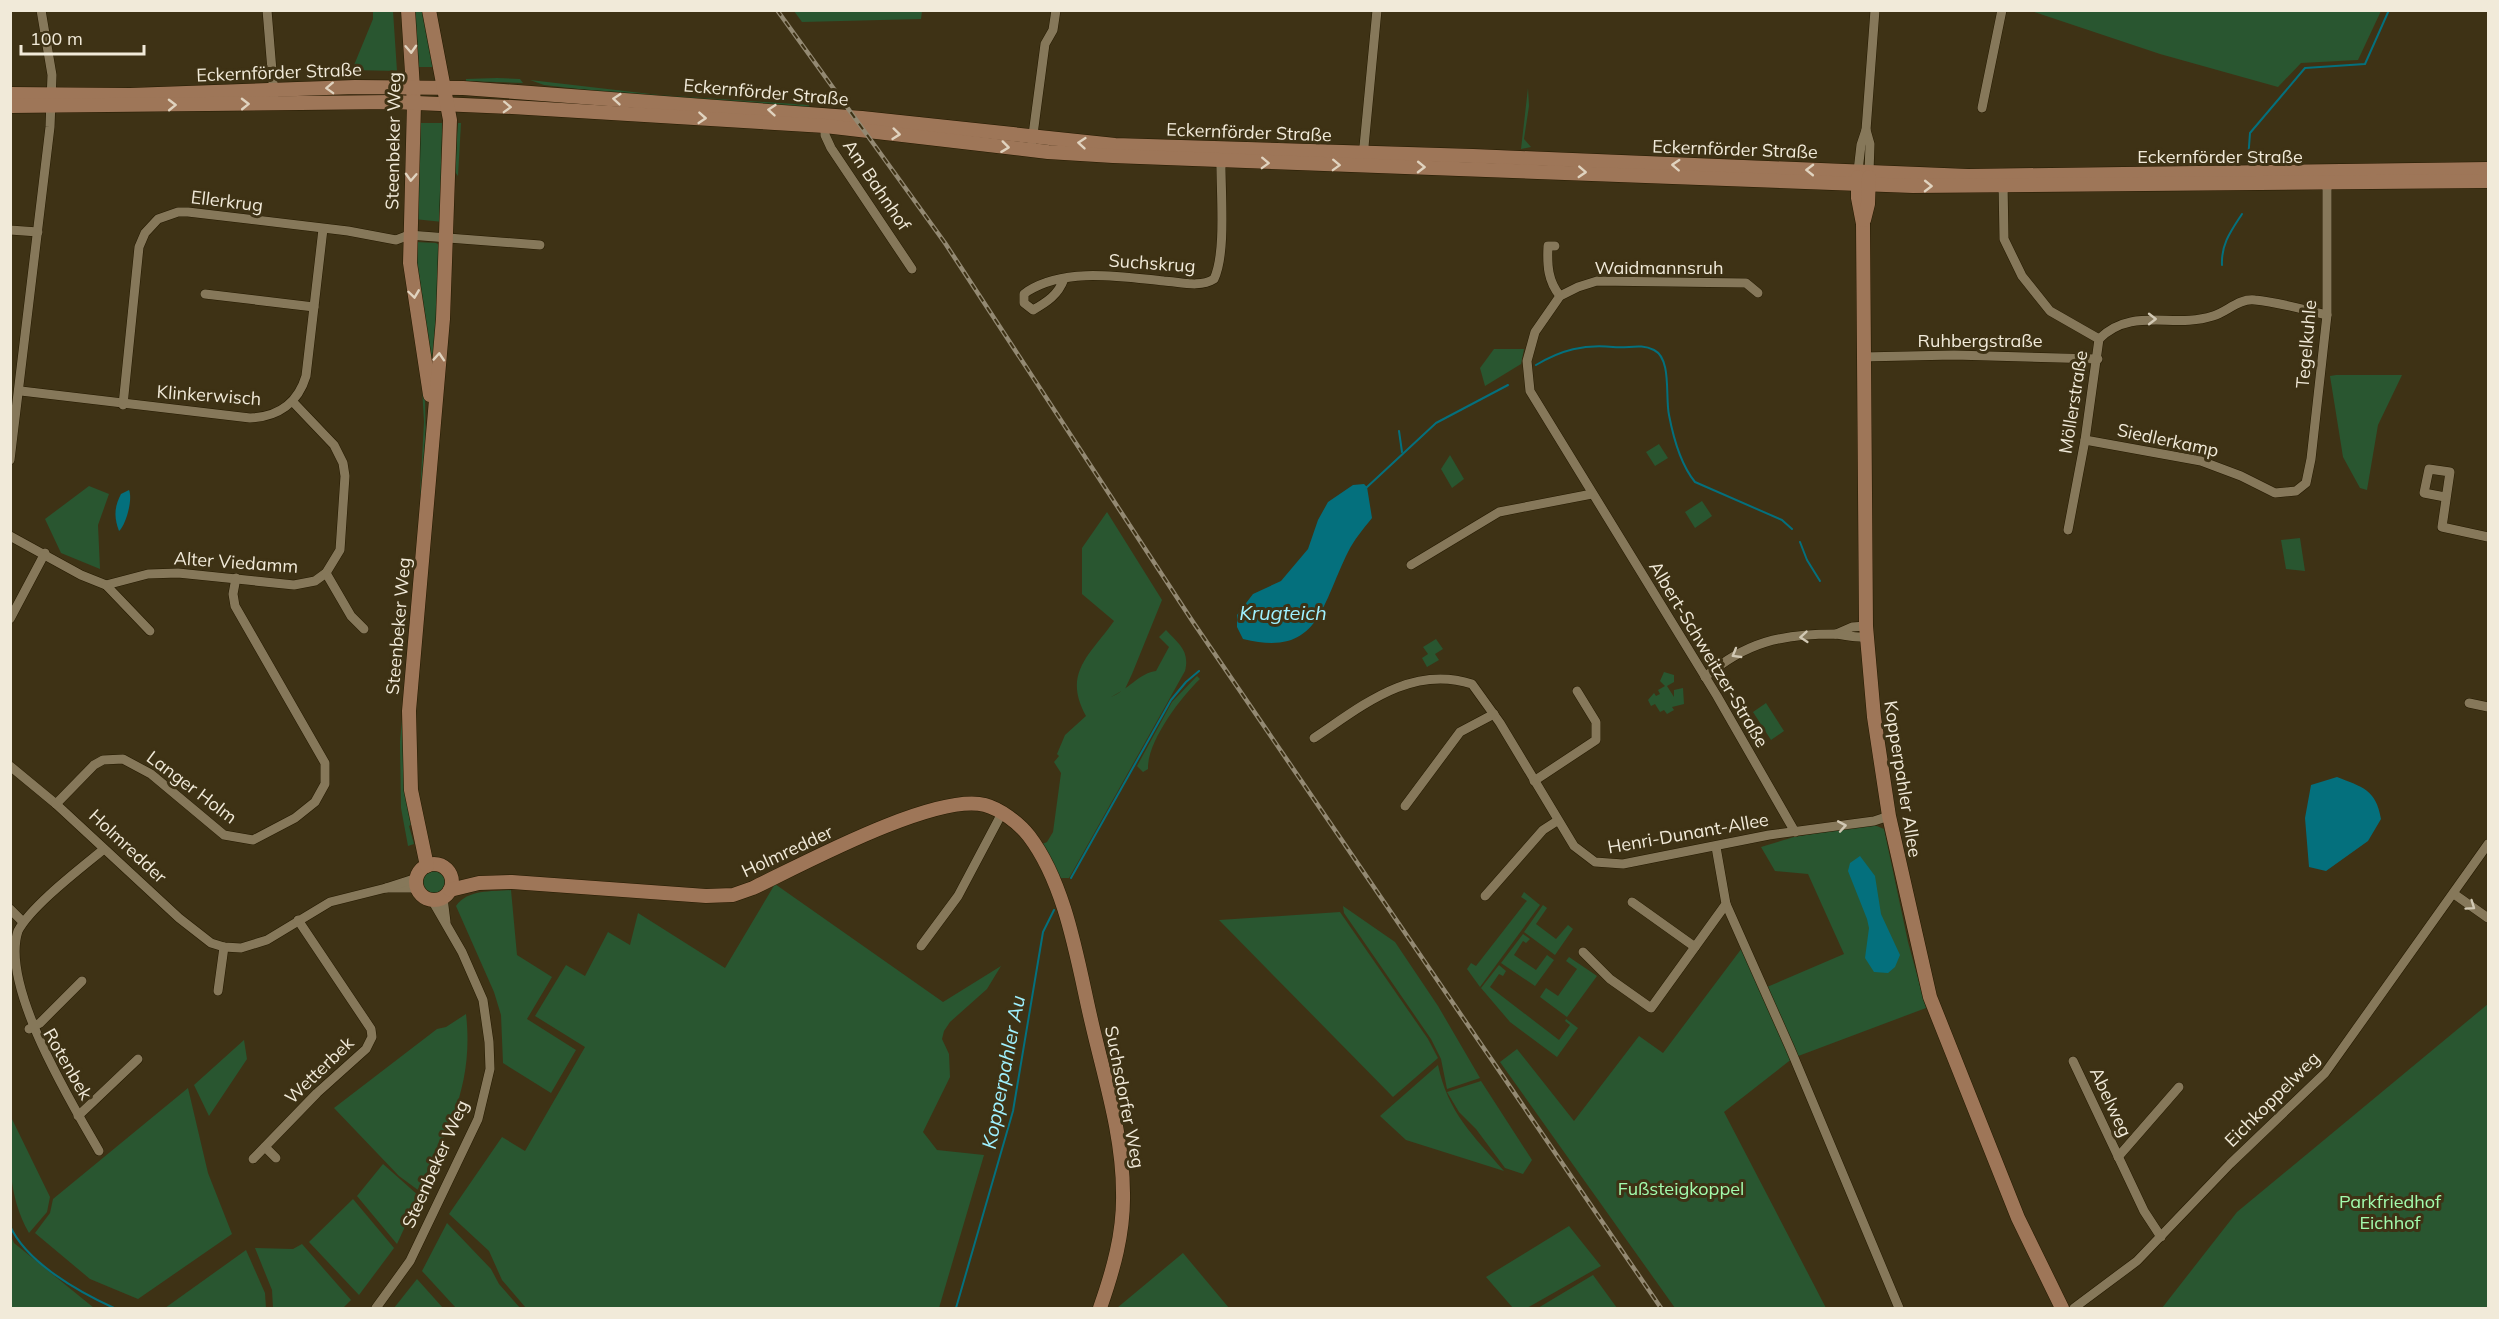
<svg xmlns="http://www.w3.org/2000/svg" width="2499" height="1319" viewBox="0 0 2499 1319" font-family="Mulish,sans-serif">
<style>
.green{fill:#295630}
.water{fill:#04707d}
.lines{fill:none;stroke-linecap:round;stroke-linejoin:round}
.stream{stroke:#04707d;stroke-width:2}
.street-casing{stroke:#251a00;stroke-width:10}
.secondary-casing{stroke:#251a00;stroke-width:15}
.street{stroke:#86785a;stroke-width:9}
.secondary{stroke:#9e7658;stroke-width:14}
.rail-casing{stroke:#938972;stroke-width:4.5}
.rail{stroke:#3e3215;stroke-width:2;stroke-dasharray:7;stroke-linecap:butt}
.oneway{stroke:#e0d3bf}
.oneway2{stroke:#d1c8b3}
.labels{text-anchor:middle;dominant-baseline:central;stroke-width:6;stroke-linejoin:round;paint-order:stroke}
.street-label{font-size:18px;fill:#f1ead9;stroke:#3e3215}
.park-label{font-size:18px;fill:#a2fbad;stroke:#3e3215}
.water-label{font-size:20px;font-style:italic;fill:#9ff1ff;stroke:#3e3215}
</style>
<rect width="100%" height="100%" fill="#3e3215"/>
<g class="green">
<polygon points="373,11 393,11 397,71 352,70 373,19"/>
<polygon points="415,11 425,11 434,67 419,67"/>
<polygon points="794,11 922,11 921,19 802,22"/>
<polygon points="2031,11 2381,10 2381,11 2358,60 2301,63 2278,87 2160,54"/>
<polygon points="497,78 520,79 523,83 466,81 466,79"/>
<polygon points="530,80 659,95 809,105 810,108 622,94 544,85"/>
<polygon points="1528,88 1529,106 1524,139 1531,147 1521,149"/>
<polygon points="420,123 442,123 441,195 443,222 414,219"/>
<polygon points="458,123 461,123 458,176 455,172"/>
<polygon points="401,241 425,395 426,451 422,494 420,494 424,422 421,371"/>
<polygon points="416,242 436,243 441,246 434,373 417,296"/>
<polygon points="1494,349 1524,349 1521,364 1485,386 1480,368"/>
<polygon points="2336,375 2402,375 2378,425 2367,490 2360,488 2343,457 2330,376"/>
<polygon points="1659,444 1668,458 1655,466 1646,452"/>
<polygon points="1450,455 1464,479 1452,488 1441,469"/>
<polygon points="89,486 109,494 98,525 100,569 61,553 45,519"/>
<polygon points="421,500 412,824 409,826 414,844 408,846 401,808 400,742"/>
<polygon points="1702,501 1712,516 1695,528 1685,512"/>
<path d="M1107 512 1162 600 1132 674 1125 689 1111 697C1126 691 1141 672 1156 671L1169 647 1159 637 1166 630C1179 644 1190 651 1185 671L1069 878H1058L1040 845 1047 842 1053 832 1061 773 1054 762 1059 756 1057 754 1065 735 1086 716C1062 673 1090 655 1114 621L1082 594V548Z"/>
<polygon points="2300,538 2305,571 2286,569 2281,540"/>
<polygon points="1436,639 1443,649 1435,654 1439,660 1427,667 1422,658 1428,654 1423,647"/>
<polygon points="1664,672 1674,675 1674,682 1667,686 1674,697 1674,690 1683,688 1684,704 1672,707 1674,710 1667,714 1664,710 1660,712 1655,704 1651,706 1648,700 1654,693 1656,696 1660,694 1658,690 1665,686 1660,681"/>
<path d="M1197 676 1200 679C1180 698 1147 742 1148 769L1143 772 1137 766 1172 702Z"/>
<polygon points="1766,703 1784,731 1771,740 1753,712"/>
<polygon points="1872,824 1884,829 1908,942 1926,1008 1793,1058 1724,1112 1826,1308 1675,1308 1500,1062 1517,1049 1574,1121 1639,1036 1663,1053 1742,948 1760,990 1844,954 1808,874 1775,871 1761,847 1794,837"/>
<circle cx="434" cy="881" r="13"/>
<polygon points="775,884 943,1002 1001,966 987,989 950,1022 944,1031 942,1039 949,1054 950,1077 923,1132 937,1150 984,1155 939,1308 526,1308 502,1280 489,1251 449,1214 502,1137 525,1151 585,1047 535,1016 566,965 585,976 608,932 630,945 638,913 725,968"/>
<path d="M511 890 517 955 552 977 527 1019 576 1050 551 1093 503 1063 501 1015 494 992 456 906C468 889 492 892 511 890Z"/>
<polygon points="1524,892 1540,905 1480,987 1467,969 1471,963 1476,966 1525,903 1527,901 1521,897"/>
<polygon points="1543,905 1547,908 1536,924 1556,939 1568,925 1573,929 1555,955 1524,932"/>
<polygon points="1343,906 1395,942 1438,1006 1480,1078 1447,1089 1441,1059 1431,1039 1344,913"/>
<polygon points="1340,912 1428,1039 1438,1058 1393,1097 1219,920"/>
<polygon points="1523,934 1530,939 1526,943 1523,941 1514,955 1536,970 1547,955 1554,960 1535,986 1501,963"/>
<polygon points="1569,957 1597,976 1567,1017 1540,997 1546,988 1558,996 1577,969 1566,961"/>
<polygon points="1499,965 1506,971 1503,976 1499,974 1490,987 1559,1040 1570,1025 1565,1021 1566,1019 1578,1028 1557,1057 1510,1022 1481,988"/>
<polygon points="2488,1004 2488,1308 2162,1308 2237,1212"/>
<path d="M466 1014C474 1083 449 1131 418 1190L399 1176 334 1108 437 1029 446 1027Z"/>
<polygon points="244,1040 247,1059 209,1116 194,1085"/>
<path d="M1438 1065C1448 1113 1473 1135 1504 1171L1406 1140 1380 1116Z"/>
<polygon points="1481,1081 1532,1160 1523,1174 1505,1168 1476,1129 1459,1112 1447,1092"/>
<polygon points="188,1088 208,1173 232,1234 138,1299 90,1279 35,1233 50,1213 53,1199"/>
<path d="M10 1115 50 1197 47 1212 29 1233C7 1194 10 1158 10 1115Z"/>
<polygon points="383,1164 419,1196 397,1244 357,1196"/>
<polygon points="353,1199 394,1248 359,1295 309,1242"/>
<polygon points="447,1223 491,1269 499,1284 520,1308 456,1308 422,1271"/>
<polygon points="1569,1226 1601,1266 1527,1308 1513,1308 1486,1277"/>
<polygon points="10,1234 14,1243 94,1308 11,1308"/>
<polygon points="302,1244 351,1300 343,1308 273,1308 272,1290 255,1248 293,1249"/>
<polygon points="246,1250 265,1293 266,1308 165,1308"/>
<polygon points="1183,1253 1229,1308 1117,1308"/>
<polygon points="1593,1275 1617,1308 1538,1308"/>
<polygon points="417,1279 443,1308 394,1308"/>
</g>
<g class="water">
<path d="M1364 484 1367 487 1372 518C1363 529 1354 540 1348 552 1321 606 1319 658 1243 639L1237 627V615L1253 594 1281 581 1308 549 1318 520 1328 502 1353 485Z"/>
<path d="M129 490C133 499 126 525 119 531 114 518 114 507 121 494Z"/>
<path d="M2337 777C2362 787 2376 789 2381 819L2368 841 2326 871 2309 867 2305 818 2311 785Z"/>
<polygon points="1860,856 1875,876 1881,914 1900,955 1895,967 1888,973 1874,972 1865,958 1869,928 1867,919 1848,871 1850,863"/>
</g>
<g class="lines">
<g class="stream">
<polyline points="2248,160 2250,133 2305,68 2365,64 2389,10"/>
<path d="M2222 265C2221 244 2231 231 2242 214"/>
<path d="M1536 365C1561 350 1584 344 1613 347 1628 349 1640 343 1654 350 1672 359 1665 397 1669 415 1673 436 1681 465 1695 482L1782 520 1792 529"/>
<polyline points="1399,431 1402,452"/>
<polyline points="1366,488 1436,423 1508,385"/>
<polyline points="1800,542 1807,560 1820,581"/>
<polyline points="1071,878 1171,700 1186,682 1199,671"/>
<path d="M10 1226C27 1263 79 1292 114 1308"/>
<polyline points="956,1308 1013,1111 1043,932 1054,910"/>
</g>
<g class="street-casing">
<g id="street">
<polyline points="267,10 274,95"/>
<polyline points="1982,108 2002,10"/>
<polyline points="825,120 825,135 831,148 912,269"/>
<polyline points="1866,130 1870,144 1869,172"/>
<polyline points="1032,142 1045,44 1053,30 1056,10"/>
<polyline points="1363,157 1377,10"/>
<polyline points="1858,171 1861,145 1866,130 1875,10"/>
<polyline points="2003,182 2004,239 2022,276 2050,311 2099,339 2085,440 2068,530"/>
<polyline points="10,230 38,232"/>
<path d="M1555 246H1548C1547 266 1548 281 1560 296"/>
<path d="M1064 279C1058 295 1047 302 1033 310L1024 303V294L1028 291C1066 267 1122 277 1164 281 1180 282 1200 288 1214 279 1227 252 1220 187 1221 155"/>
<polyline points="1758,293 1746,283 1597,281 1578,287 1560,296 1535,332 1527,361 1530,391 1717,696 1795,832"/>
<polyline points="205,294 314,307"/>
<path d="M2099 339C2132 306 2173 329 2213 316 2227 312 2239 298 2255 300 2279 302 2304 310 2327 315"/>
<polyline points="1862,357 1954,355 2098,359"/>
<path d="M21 391 250 418C278 417 298 403 306 376L323 229"/>
<polyline points="123,405 139,247 145,233 158,219 178,212 188,212 348,231 396,240 409,235 540,245"/>
<polyline points="2085,440 2201,461 2241,476 2275,493 2296,491 2306,483 2311,459 2327,315 2327,177"/>
<polyline points="10,460 50,127 52,75 41,10"/>
<polyline points="2445,497 2424,493 2429,469 2450,472 2442,527 2488,537"/>
<polyline points="10,536 81,575 106,585 148,574 178,573 294,585 315,581 326,573 340,550 345,476 343,463 334,445 293,402"/>
<polyline points="1411,565 1499,512 1592,494"/>
<polyline points="326,573 351,616 364,629"/>
<polyline points="106,585 150,631"/>
<polyline points="10,619 45,553"/>
<polyline points="1836,634 1852,627 1866,626"/>
<path d="M1705 677C1746 642 1781 634 1835 634 1846 635 1855 638 1867 637"/>
<polyline points="2469,703 2488,707"/>
<path d="M1314 738C1362 706 1411 664 1472 684L1500 723 1574 846 1595 862 1623 864 1769 835 1874 821 1889 816"/>
<polyline points="10,766 56,804 179,918 211,943 224,947 241,948 267,940 330,902 386,888 418,888"/>
<polyline points="1534,781 1596,740 1596,722 1577,691"/>
<polyline points="56,804 94,765 103,760 123,759 151,774 224,835 253,840 295,818 315,802 325,784 325,763 235,606 233,594 236,578"/>
<polyline points="1405,806 1460,732 1494,714"/>
<polyline points="386,888 417,878"/>
<polyline points="2454,894 2488,918"/>
<polyline points="1485,896 1543,830 1557,821"/>
<polyline points="443,898 446,922"/>
<polyline points="1632,902 1695,947"/>
<polyline points="1726,904 1790,1048 1899,1308"/>
<polyline points="10,909 23,922"/>
<polyline points="921,946 958,896 1002,813"/>
<polyline points="1583,952 1610,979 1651,1008 1726,904 1716,847"/>
<polyline points="218,991 224,947"/>
<polyline points="29,1029 40,1023 82,981"/>
<polyline points="2073,1061 2144,1211 2161,1237"/>
<polyline points="78,1116 138,1059"/>
<polyline points="265,1147 276,1158"/>
<path d="M99 1151C71 1102 0 986 18 931 31 906 81 868 104 849"/>
<polyline points="2118,1157 2179,1087"/>
<polyline points="253,1159 317,1093 366,1049 372,1037 371,1029 298,920"/>
<polyline points="376,1308 410,1261 478,1119 490,1069 489,1042 483,1000 462,952 432,900"/>
<polyline points="2074,1308 2137,1261 2230,1164 2325,1073 2488,844"/>
</g>
</g>
<g class="secondary-casing">
<g id="secondary">
<polyline points="408,10 414,104 410,263 430,395"/>
<polyline points="10,94 130,95 355,87 463,88 862,118 1115,145 1473,156 1968,176 2488,169"/>
<polyline points="10,106 393,102 512,107 825,126 1048,152 1113,156 1913,186 2488,181"/>
<polyline points="1858,177 1858,198 1863,224 1866,626 1874,717 1889,816 1930,997 2018,1218 2062,1308"/>
<polyline points="1864,220 1868,204 1869,177"/>
<circle cx="434" cy="882" r="18"/>
<polyline points="427,866 411,790 409,711 443,319 450,120 429,10"/>
<path d="M450 890 479 883 512 882 706 896 733 895 753 888C801 865 936 792 985 805 1000 809 1019 823 1029 836 1067 886 1078 965 1092 1024 1105 1080 1123 1136 1123 1193 1124 1233 1113 1271 1100 1308"/>
</g>
</g>
<use href="#street" class="street"/>
<use href="#secondary" class="secondary"/>
<g class="rail-casing">
<polyline id="rail" points="777,10 945,243 1193,622 1661,1308"/>
</g>
<use href="#rail" class="rail"/>
</g>
<defs><path id="oneway-chevron" d="M-2-3.5L2.5 0L-2 3.5" fill="none" stroke-width="1.6" stroke-linecap="round" stroke-linejoin="round" transform="scale(1.5)"/></defs>
<g class="oneway">
<use href="#oneway-chevron" transform="translate(411 49) rotate(87)"/>
<use href="#oneway-chevron" transform="translate(330 88) rotate(178)"/>
<use href="#oneway-chevron" transform="translate(617 99) rotate(-175)"/>
<use href="#oneway-chevron" transform="translate(245 104) rotate(-1)"/>
<use href="#oneway-chevron" transform="translate(172 105) rotate(-1)"/>
<use href="#oneway-chevron" transform="translate(507 107) rotate(2)"/>
<use href="#oneway-chevron" transform="translate(772 110) rotate(-175)"/>
<use href="#oneway-chevron" transform="translate(702 118) rotate(4)"/>
<use href="#oneway-chevron" transform="translate(896 134) rotate(6)"/>
<use href="#oneway-chevron" transform="translate(1082 143) rotate(-175)"/>
<use href="#oneway-chevron" transform="translate(1005 147) rotate(7)"/>
<use href="#oneway-chevron" transform="translate(1265 163) rotate(2)"/>
<use href="#oneway-chevron" transform="translate(1336 165) rotate(2)"/>
<use href="#oneway-chevron" transform="translate(1676 165) rotate(-177)"/>
<use href="#oneway-chevron" transform="translate(1421 167) rotate(1)"/>
<use href="#oneway-chevron" transform="translate(1810 170) rotate(-179)"/>
<use href="#oneway-chevron" transform="translate(1582 172) rotate(3)"/>
<use href="#oneway-chevron" transform="translate(411 177) rotate(93)"/>
<use href="#oneway-chevron" transform="translate(1928 186) rotate(1)"/>
<use href="#oneway-chevron" transform="translate(414 294) rotate(82)"/>
<use href="#oneway-chevron" transform="translate(439 357) rotate(-86)"/>
</g>
<g class="oneway2">
<use href="#oneway-chevron" transform="translate(2152 319)"/>
<use href="#oneway-chevron" transform="translate(1804 637) rotate(175)"/>
<use href="#oneway-chevron" transform="translate(1736 654) rotate(150)"/>
<use href="#oneway-chevron" transform="translate(1842 826) rotate(-10)"/>
<use href="#oneway-chevron" transform="translate(2471 906) rotate(35)"/>
</g>
<g class="labels">
<g class="street-label">
<text transform="translate(279 72) rotate(-2)">Eckernförder Straße</text>
<text transform="translate(766 92) rotate(5)">Eckernförder Straße</text>
<text transform="translate(1249 132) rotate(2)">Eckernförder Straße</text>
<text transform="translate(393 141) rotate(-89)">Steenbeker Weg</text>
<text transform="translate(1735 149) rotate(2)">Eckernförder Straße</text>
<text x="2220" y="156">Eckernförder Straße</text>
<text transform="translate(877 185) rotate(56)">Am Bahnhof</text>
<text transform="translate(227 201) rotate(7)">Ellerkrug</text>
<text transform="translate(1152 263) rotate(4)">Suchskrug</text>
<text x="1659" y="267">Waidmannsruh</text>
<text x="1980" y="340">Ruhbergstraße</text>
<text transform="translate(2306 344) rotate(-85)">Tegelkuhle</text>
<text transform="translate(209 395) rotate(4)">Klinkerwisch</text>
<text transform="translate(2073 402) rotate(-81)">Möllerstraße</text>
<text transform="translate(2168 440) rotate(12)">Siedlerkamp</text>
<text transform="translate(236 562) rotate(4)">Alter Viedamm</text>
<text transform="translate(398 626) rotate(-85)">Steenbeker Weg</text>
<text transform="translate(1709 654) rotate(59)">Albert-Schweitzer-Straße</text>
<text transform="translate(1903 779) rotate(81)">Kopperpahler Allee</text>
<text transform="translate(192 787) rotate(37)">Langer Holm</text>
<text transform="translate(1688 833) rotate(-10)">Henri-Dunant-Allee</text>
<text transform="translate(128 846) rotate(43)">Holmredder</text>
<text transform="translate(787 851) rotate(-25)">Holmredder</text>
<text transform="translate(68 1064) rotate(60)">Rotenbek</text>
<text transform="translate(319 1070) rotate(-44)">Wetterbek</text>
<text transform="translate(1125 1097) rotate(79)">Suchsdorfer Weg</text>
<text transform="translate(2272 1099) rotate(-45)">Eichkoppelweg</text>
<text transform="translate(2111 1102) rotate(65)">Abelweg</text>
<text transform="translate(435 1164) rotate(-66)">Steenbeker Weg</text>
</g>
<g class="park-label">
<text x="1681" y="1188">Fußsteigkoppel</text>
<text x="2390" y="1201">Parkfriedhof<tspan x="2390" dy="21">Eichhof</tspan></text>
</g>
<g class="water-label">
<text x="1283" y="612">Krugteich</text>
<text transform="translate(1003 1072) rotate(-79)">Kopperpahler Au</text>
</g>
</g>
<rect width="2499" height="1319" fill="none" stroke="#f1ead9" stroke-width="24"/>
<path d="M21 45v9h123v-9" fill="none" stroke="#f1ead9" stroke-width="3"/>
<text x="30" y="45" font-size="18" fill="#f1ead9" stroke="#3e3215" stroke-width="4.5" paint-order="stroke">100 m</text>
</svg>
